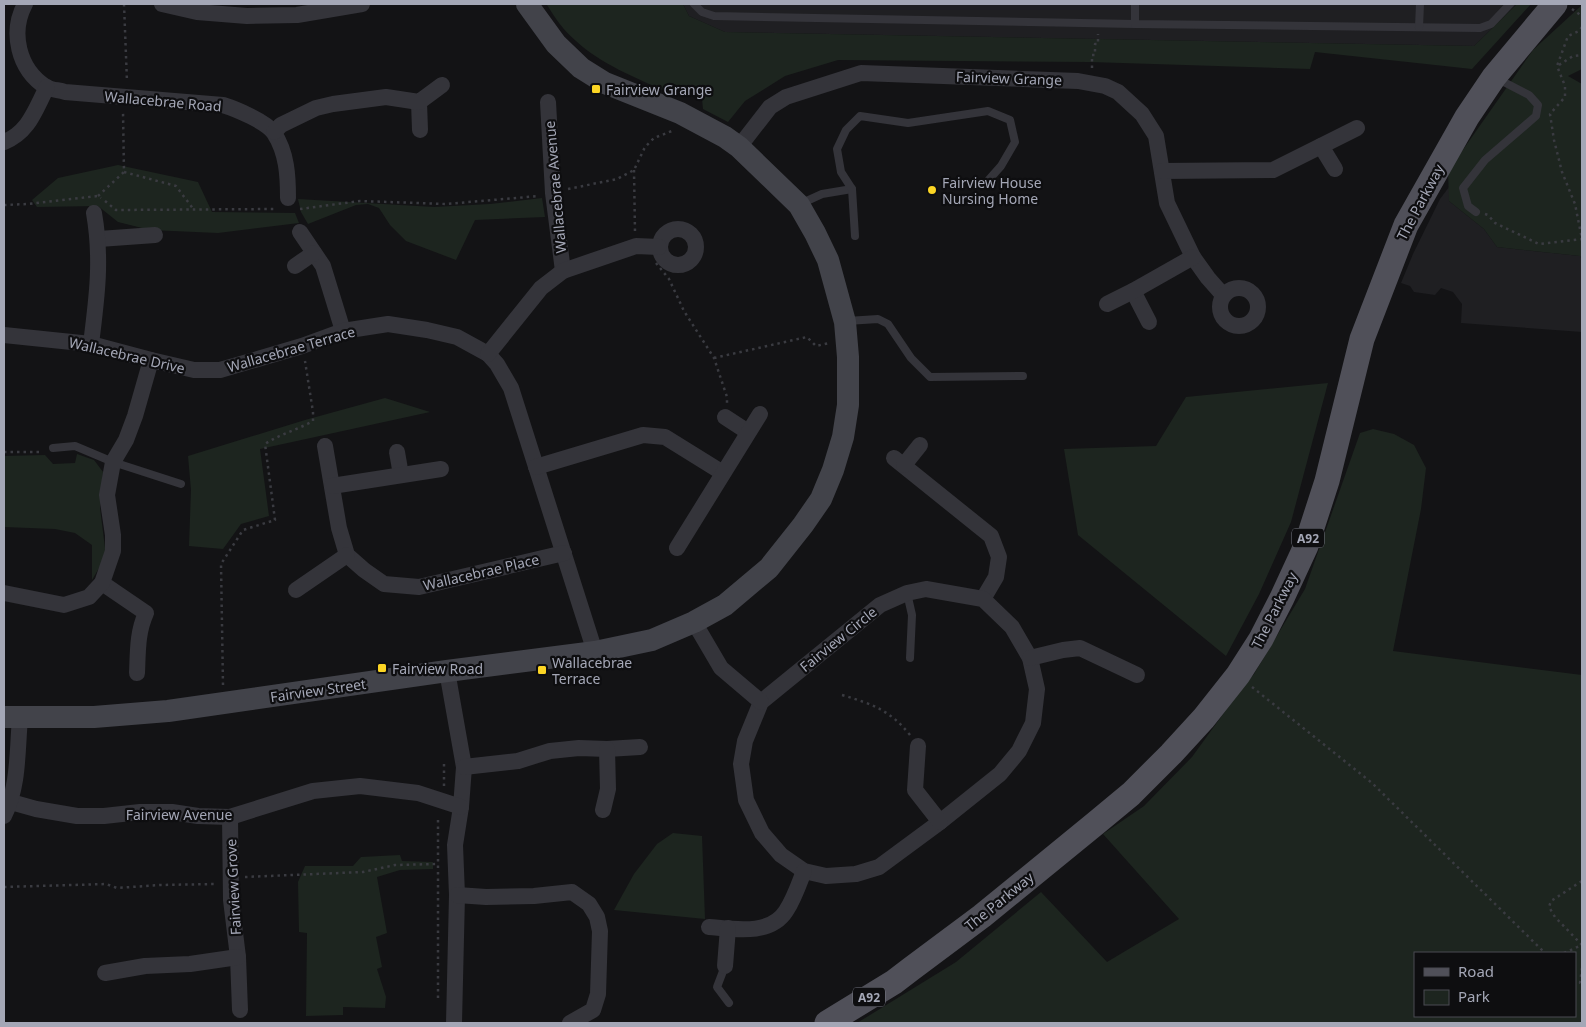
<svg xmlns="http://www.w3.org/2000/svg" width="1586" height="1027" viewBox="0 0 1586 1027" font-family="'Noto Sans',sans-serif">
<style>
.built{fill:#1f1f22}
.green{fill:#1d251f;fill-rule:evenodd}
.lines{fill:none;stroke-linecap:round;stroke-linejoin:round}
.path{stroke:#3a3b41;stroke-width:2.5;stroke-dasharray:2.5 4;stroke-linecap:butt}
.lane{stroke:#34343a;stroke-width:8}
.street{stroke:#34343a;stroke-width:16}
.secondary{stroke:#42434a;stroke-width:22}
.primary{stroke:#505059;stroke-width:25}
.poi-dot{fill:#fcd524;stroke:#0e0e10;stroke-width:2}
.labels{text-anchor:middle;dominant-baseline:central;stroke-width:4.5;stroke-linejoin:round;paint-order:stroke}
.shield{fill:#0e0e10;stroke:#777984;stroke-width:1}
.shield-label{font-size:12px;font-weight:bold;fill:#a4a7b6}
.street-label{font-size:14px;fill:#a4a7b6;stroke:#0e0e10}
.poi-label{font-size:14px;fill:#a4a7b6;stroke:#0e0e10;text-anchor:start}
</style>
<rect width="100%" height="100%" fill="#131315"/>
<g class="built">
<polygon points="683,4 1517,4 1474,46 725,32 689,16"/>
<polygon points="1449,187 1449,201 1484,229 1497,247 1580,256 1582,260 1582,332 1461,323 1462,304 1453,292 1441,288 1435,295 1414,292 1410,286 1401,283 1413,254 1440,199"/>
</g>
<g class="green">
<path d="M557 4H683L689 16 725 32 1474 46 1517 4H1531L1472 69 1315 52 1310 69 1090 62 838 60 785 76 745 101 728 122 703 109 702 99 672 83 665 91C634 77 601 64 576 41 564 31 555 18 547 5Z"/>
<polygon points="1582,5 1582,69 1568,76 1582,84 1582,260 1580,256 1497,247 1484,229 1449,201 1448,171 1533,50"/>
<polygon points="118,165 198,182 212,212 295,213 299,223 218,233 150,230 118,222 98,206 37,207 32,200 58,178"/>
<polygon points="542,198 545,217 475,220 456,260 406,241 390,225 379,208 368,204 356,205 308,224 301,212 298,199 434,207 490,204"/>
<polygon points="1328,383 1291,522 1259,594 1226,656 1078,535 1064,449 1156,446 1186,397"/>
<polygon points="385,398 430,412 260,449 269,516 241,524 223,549 189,546 191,490 188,456 305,420"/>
<path d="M1373 429 1394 434 1414 445 1426 468 1421 509 1393 651 1582 675V1023H857L956 962 1041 892 1107 962 1179 919 1103 834 1144 806 1192 757 1242 688 1254 674 1305 589 1360 433ZM1415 953H1575V1016H1415Z"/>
<polygon points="77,454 94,460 103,472 100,508 106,556 92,580 92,545 75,533 55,529 4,527 4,456 45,455 53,464 75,463"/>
<polygon points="673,833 702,836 705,919 614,910 634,874 657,844"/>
<polygon points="400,855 402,861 433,862 433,869 400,870 377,877 387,933 376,937 382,967 377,969 386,997 385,1008 343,1007 343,1015 306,1016 307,933 299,932 298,882 305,866 353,866 361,857"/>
</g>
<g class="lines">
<g class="path">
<polyline points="124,4 127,82"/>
<polyline points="1572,9 1582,16 1582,17"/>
<polyline points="1582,27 1579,31 1568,36 1557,66 1565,86 1565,97 1550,114 1554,140 1562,172 1575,204 1582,239"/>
<polyline points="1559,65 1573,56 1582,55"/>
<polyline points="1092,68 1092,55 1095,55 1095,44 1098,44 1098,34"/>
<polyline points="634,170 635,232"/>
<polyline points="124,172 176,186 194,210"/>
<polyline points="568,189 617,179 634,170 645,147 654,138 672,131"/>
<polyline points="98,196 124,172 123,111"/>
<polyline points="105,201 116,210 277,209"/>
<polyline points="4,205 28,204 98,196 101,198"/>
<polyline points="300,209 360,201 446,204 539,196"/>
<polyline points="1485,214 1488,215 1495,223 1539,244 1582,239"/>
<polyline points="656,263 669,279 684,311 714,358 727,397 727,403"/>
<polyline points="714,358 807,337 816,346 829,343"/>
<polyline points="4,452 42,452"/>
<path d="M223 685 221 564 243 530 275 520 265 444C280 434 297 430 313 421V412L305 361"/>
<polyline points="1252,687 1372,783 1545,953"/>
<path d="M842 695C872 704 890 710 910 735"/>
<polyline points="444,786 444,764 447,762"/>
<polyline points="245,877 363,872 395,865 438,864"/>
<polyline points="4,887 106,884 117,888 160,885 216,884"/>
<polyline points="1582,945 1555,917 1549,907 1551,901 1582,881"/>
<polyline points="1564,953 1582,945"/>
<polyline points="1582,968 1580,983 1582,985"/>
<polyline points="438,998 438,816"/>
</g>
<g class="lane">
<polyline points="694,4 702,12 714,16 1135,24"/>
<polyline points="1135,4 1135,24 1480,28 1491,24 1510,4"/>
<polyline points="1419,27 1420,4"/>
<polyline points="800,204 822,194 852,189"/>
<polyline points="1476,212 1468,206 1463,188 1485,160 1536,116 1538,105 1529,95 1498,79"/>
<polyline points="855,236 852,189 841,172 837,149 846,130 860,116 908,123 988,111 1010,120 1015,142 1001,166 985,184"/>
<polyline points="847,321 878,319 888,324 911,358 930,377 1023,376"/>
<polyline points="53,448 75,446 113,462 181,484"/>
<polyline points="907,593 912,615 910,658"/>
<polyline points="725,966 717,987 729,1003"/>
</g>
<g class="street">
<path d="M25 4C10 32 18 69 46 87 51 90 59 90 65 92L223 105C236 109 267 122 274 133 287 153 288 176 288 198"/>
<polyline points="162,4 197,12 247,16 297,15 362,4"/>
<polyline points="419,102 420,130"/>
<polyline points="548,102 553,193 563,271"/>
<polyline points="274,132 281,125 316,108 333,104 386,97 419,102 442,85"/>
<path d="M4 142C29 132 35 110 47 87"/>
<polyline points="1321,146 1335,169"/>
<polyline points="739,147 770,107 786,97 861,73 1078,81 1105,86 1118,92 1142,114 1156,136 1167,203 1193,257 1208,278 1223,295"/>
<polyline points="1162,171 1273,170 1357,128"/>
<circle cx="678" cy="247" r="18"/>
<polyline points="300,232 323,266 343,331"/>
<polyline points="99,239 155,235"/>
<polyline points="295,266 314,253"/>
<circle cx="1239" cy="307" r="19"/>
<polyline points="1133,291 1149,322"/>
<polyline points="1107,304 1133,291 1193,257"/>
<polyline points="4,335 91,344 151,360 194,370 220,370 302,346 343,331 388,324 427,330 457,337 488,354 497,364 511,388 595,652"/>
<path d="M91 344C97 297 102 259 94 213"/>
<polyline points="488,354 541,288 563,271 636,246 659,247"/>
<polyline points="725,417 748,432"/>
<polyline points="325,446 339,528 347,555 364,570 384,584 419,587 564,553"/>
<polyline points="397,452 401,475"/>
<polyline points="894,458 991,536 999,557 996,577 983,599"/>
<polyline points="904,465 920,445"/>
<polyline points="536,467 643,435 665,437 723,473"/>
<polyline points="332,486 441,469"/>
<polyline points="677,548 760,414"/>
<path d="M102 583 146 613C137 633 138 652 137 673"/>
<polygon points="926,589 983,599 1012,627 1030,658 1037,689 1033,723 1019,751 1000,774 940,822 879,867 856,874 826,876 804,871 781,855 762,833 746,800 741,764 745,741 761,702 880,605 907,593"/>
<polyline points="296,590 347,555"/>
<polyline points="4,593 64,605 89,597 102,583 113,551 113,535 107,495 113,462 126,440 135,416 151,360"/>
<polyline points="694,622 721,668 761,702"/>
<polyline points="1030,658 1063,650 1080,648 1137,675"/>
<polyline points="447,671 464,767 461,807 455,845 457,895 454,1023"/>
<polyline points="918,746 915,790 940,822"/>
<polyline points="464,767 518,761 550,751 579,748 607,749 640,747"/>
<polyline points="11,802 36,809 77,816 104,816 140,812 172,812 198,816 230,817 313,791 360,786 418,793 461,807"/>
<polyline points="603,810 608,789 607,749"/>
<path d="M4 816C19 786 17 752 20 718"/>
<polyline points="230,817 231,900 238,957 240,1010"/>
<polyline points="457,895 486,897 534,896 572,892 589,904 597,917 600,931 598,994 593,1010 570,1023"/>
<path d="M709 927C734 929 770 936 786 911 794 899 799 884 804 871"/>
<polyline points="725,966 728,928"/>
<polyline points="105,973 145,966 190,964 238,957"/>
</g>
<polyline class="secondary" points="4,717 94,717 168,711 447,671 595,652 652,640 694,622 725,605 769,568 803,525 821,499 833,470 843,437 848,405 848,357 845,322 828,260 815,233 799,205 739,147 725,137 680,113 605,83 581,68 556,44 527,4"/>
<polyline class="primary" points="827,1023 894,982 911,969 982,916 1096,823 1131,794 1171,754 1204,718 1238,675 1261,639 1282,598 1306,546 1327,481 1362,339 1406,225 1467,117 1494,77 1555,4"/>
</g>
<g class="poi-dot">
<rect x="591" y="84" width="10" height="10" rx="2.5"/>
<circle cx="932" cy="190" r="5"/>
<rect x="377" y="663" width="10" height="10" rx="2.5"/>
<rect x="537" y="665" width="10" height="10" rx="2.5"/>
</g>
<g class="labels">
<g class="shield">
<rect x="1292" y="528.5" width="32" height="19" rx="4"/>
<rect x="853" y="987.5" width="32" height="19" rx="4"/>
</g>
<g class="shield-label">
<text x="1308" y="538">A92</text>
<text x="869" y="997">A92</text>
</g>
<g class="street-label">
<text transform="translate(1009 78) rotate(2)">Fairview Grange</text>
<text transform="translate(163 101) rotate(5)">Wallacebrae Road</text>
<text transform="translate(555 187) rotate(-95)">Wallacebrae Avenue</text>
<text transform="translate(1420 202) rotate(-62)">The Parkway</text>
<text transform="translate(291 349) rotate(-16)">Wallacebrae Terrace</text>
<text transform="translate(127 355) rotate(13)">Wallacebrae Drive</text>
<text transform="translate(481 572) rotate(-13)">Wallacebrae Place</text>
<text transform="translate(1274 610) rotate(-63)">The Parkway</text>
<text transform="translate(838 639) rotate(-39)">Fairview Circle</text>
<text transform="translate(318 690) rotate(-8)">Fairview Street</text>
<text x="179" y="814">Fairview Avenue</text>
<text transform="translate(233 887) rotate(-93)">Fairview Grove</text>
<text transform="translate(999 901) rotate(-39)">The Parkway</text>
</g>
<g class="poi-label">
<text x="606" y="89">Fairview Grange</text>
<text x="942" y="182">Fairview House<tspan x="942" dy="16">Nursing Home</tspan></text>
<text x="552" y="662">Wallacebrae<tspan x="552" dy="16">Terrace</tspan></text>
<text x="392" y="668">Fairview Road</text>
</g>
</g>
<rect width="1586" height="1027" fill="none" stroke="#a4a7b6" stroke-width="10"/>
<rect x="1414" y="952" width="162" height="65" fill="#0e0e10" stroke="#4a4b52"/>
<rect x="1424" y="968" width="25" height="8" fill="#505059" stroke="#4a4b52"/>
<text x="1458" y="977" font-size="15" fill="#a4a7b6">Road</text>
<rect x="1424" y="990" width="25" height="15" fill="#1d251f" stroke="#4a4b52"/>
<text x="1458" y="1002" font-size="15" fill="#a4a7b6">Park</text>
</svg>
